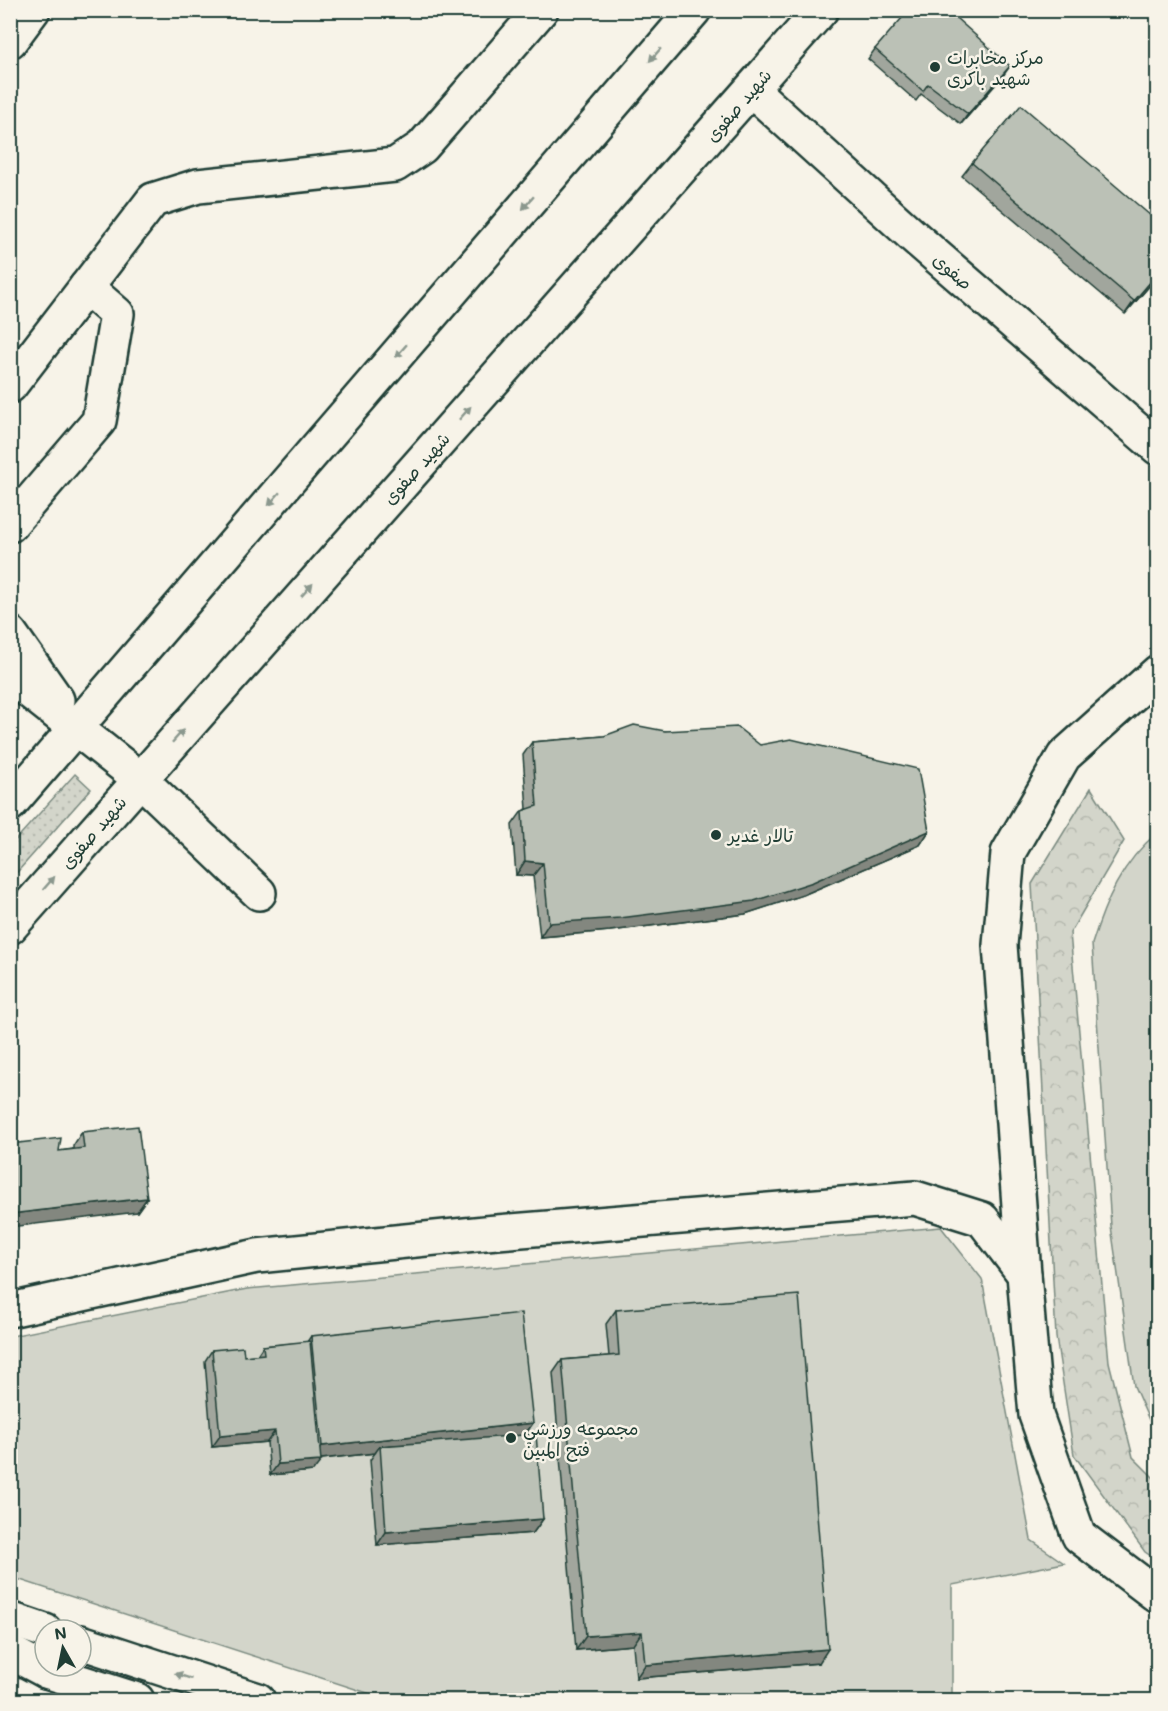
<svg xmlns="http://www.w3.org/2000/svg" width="1168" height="1711" viewBox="0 0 1168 1711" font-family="Mali,'Playpen Sans Arabic',sans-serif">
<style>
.grass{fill:url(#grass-dots);stroke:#79897f;stroke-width:1.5}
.forest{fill:url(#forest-crowns);stroke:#79897f;stroke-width:1.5}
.garden{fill:#d3d5ca;stroke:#79897f;stroke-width:1.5}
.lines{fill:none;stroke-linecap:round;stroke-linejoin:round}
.minor-casing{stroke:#1f3d34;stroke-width:38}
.major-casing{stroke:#1f3d34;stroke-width:38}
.highway-casing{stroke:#1f3d34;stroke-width:38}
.minor{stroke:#f7f3e8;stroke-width:33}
.major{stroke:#f7f3e8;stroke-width:33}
.highway{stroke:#f7f3e8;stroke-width:33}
.wall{fill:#a1a69d;stroke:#1f3d34;stroke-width:1.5}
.shaded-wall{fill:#83877f;stroke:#1f3d34;stroke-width:1.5}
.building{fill:#bbc1b6;stroke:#1f3d34;stroke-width:1.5}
.oneway{fill:#8b988e}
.poi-dot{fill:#1f3d34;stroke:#f7f3e8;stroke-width:2}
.labels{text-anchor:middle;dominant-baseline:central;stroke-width:5;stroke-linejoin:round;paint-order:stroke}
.poi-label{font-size:18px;fill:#1f3d34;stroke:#f7f3e8;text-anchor:start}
.street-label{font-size:18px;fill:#1f3d34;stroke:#f7f3e8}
</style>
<defs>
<pattern id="grass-dots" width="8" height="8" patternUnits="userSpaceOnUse" patternTransform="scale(1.5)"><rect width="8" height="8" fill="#d3d5ca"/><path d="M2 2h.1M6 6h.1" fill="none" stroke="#b5b8ae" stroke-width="1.8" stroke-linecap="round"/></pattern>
<pattern id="forest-crowns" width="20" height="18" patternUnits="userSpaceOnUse" patternTransform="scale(1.5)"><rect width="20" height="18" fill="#d3d5ca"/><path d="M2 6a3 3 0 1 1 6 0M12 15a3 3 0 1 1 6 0" fill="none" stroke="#b5b8ae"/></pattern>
</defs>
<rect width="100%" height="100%" fill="#f7f3e8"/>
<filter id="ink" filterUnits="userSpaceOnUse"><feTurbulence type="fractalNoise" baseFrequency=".0167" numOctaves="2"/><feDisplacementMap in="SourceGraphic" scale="12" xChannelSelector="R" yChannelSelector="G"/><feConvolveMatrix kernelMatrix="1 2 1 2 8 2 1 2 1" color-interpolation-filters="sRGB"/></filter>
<g filter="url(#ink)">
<polygon class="grass" points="75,774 91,789 11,879 11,845"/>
<polygon class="forest" points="1091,788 1124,841 1070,933 1109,1362 1133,1457 1157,1481 1157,1560 1145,1552 1074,1455 1056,1337 1032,884"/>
<g class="garden">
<path d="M1157 833V1438L1134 1386 1111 1226 1092 944C1105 902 1122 862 1157 833Z"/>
<polygon points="941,1227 982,1279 1031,1540 1064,1563 952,1585 952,1700 389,1700 11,1577 11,1336 247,1289"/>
<polygon points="10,1690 11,1690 44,1700 11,1700"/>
</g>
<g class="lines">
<g class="minor-casing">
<g id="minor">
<polyline points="10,41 33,10"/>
<polyline points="752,90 912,235 1158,448"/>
<polyline points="10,386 153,200 198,186 395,165 422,147 541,10"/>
<polyline points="10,525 99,421 117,314 86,287"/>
<polyline points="10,633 57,700"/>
<polyline points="10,676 140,779 259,893"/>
<polyline points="10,804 694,10"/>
<polyline points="10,927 821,10"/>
<polyline points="1024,1274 1000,945 1008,853 1064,756 1158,672"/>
<polyline points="10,1310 257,1256 485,1233 915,1198 982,1219 1024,1274 1036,1415 1079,1536 1158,1596"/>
</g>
</g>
<g class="major-casing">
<g id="major">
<polyline points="10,1619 45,1631"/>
<polyline points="81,1642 258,1700"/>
<polyline points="10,1652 46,1671"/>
</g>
</g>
<g class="highway-casing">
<polyline id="highway" points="46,1671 137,1700"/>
</g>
<use href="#minor" class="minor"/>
<use href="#major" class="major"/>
<use href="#highway" class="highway"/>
</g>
<g class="wall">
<polygon points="875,49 1003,76 961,124 921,94 916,101 868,59"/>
<polygon points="972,163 1158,222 1158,276 1125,314 962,176"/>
<polygon points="665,731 760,745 929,831 920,845 803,895 745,914 610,931 540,937 533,876 516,875 512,825 522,811 527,809 523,755 532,742"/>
<polygon points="82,1132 147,1198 137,1212 59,1151 73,1149 73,1146"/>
<polygon points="616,1310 819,1663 636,1678 633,1645 576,1650 553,1373 562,1360 609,1356 606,1324"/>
<polygon points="311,1336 533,1423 525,1435 543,1519 533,1533 377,1545 370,1460 375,1453 321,1459 313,1471 270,1475 267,1442 212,1447 205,1361 212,1350 244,1356 257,1355 263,1346 307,1342"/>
</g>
<g class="shaded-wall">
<polygon points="1010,66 1003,76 961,124 968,114"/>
<polygon points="1158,273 1158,276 1125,314 1134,301"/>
<polygon points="929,831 920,845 803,895 745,914 610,931 540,937 549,923"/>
<polygon points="525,861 543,863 533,876 516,875"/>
<polygon points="147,1198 137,1212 10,1227 10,1214"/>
<polygon points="533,1423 523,1437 380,1446 375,1453 312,1460 322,1446"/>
<polygon points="275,1431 267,1442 212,1447 220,1436"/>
<polygon points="321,1461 313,1471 270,1475 278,1464"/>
<polygon points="543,1519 533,1533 377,1545 386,1532"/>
<polygon points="642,1632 633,1645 576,1650 586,1636"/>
<polygon points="828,1649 819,1663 636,1678 645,1665"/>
</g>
<g class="building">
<polygon points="909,10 947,10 1010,66 968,114 928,84 923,91 875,49"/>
<polygon points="1021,105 1158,222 1158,273 1134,301 972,163"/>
<polygon points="634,725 665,731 737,727 760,745 791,739 918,769 929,831 813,882 754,901 620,918 549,923 543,863 525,861 522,811 537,806 532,742 604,736"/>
<polygon points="138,1126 147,1198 10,1214 10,1144 61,1138 59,1151 84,1148 82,1132"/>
<polygon points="799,1295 828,1649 645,1665 642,1632 586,1636 562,1360 619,1355 616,1310"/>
<polygon points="521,1313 533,1423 322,1446 311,1336"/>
<polygon points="310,1341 321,1461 278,1464 275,1431 220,1436 212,1350 243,1347 244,1356 264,1354 263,1346"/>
<polygon points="536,1434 543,1519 386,1532 380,1446"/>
</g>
<defs><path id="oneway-solid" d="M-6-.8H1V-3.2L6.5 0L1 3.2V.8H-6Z" transform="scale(1.5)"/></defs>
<g class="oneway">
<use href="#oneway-solid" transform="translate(655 55) rotate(131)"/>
<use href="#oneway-solid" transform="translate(528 203) rotate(131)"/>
<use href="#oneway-solid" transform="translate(401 351) rotate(131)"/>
<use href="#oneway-solid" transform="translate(465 413) rotate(-48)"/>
<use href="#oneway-solid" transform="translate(274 499) rotate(131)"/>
<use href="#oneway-solid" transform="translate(307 590) rotate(-48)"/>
<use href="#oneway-solid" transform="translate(178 736) rotate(-48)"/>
<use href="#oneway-solid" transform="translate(49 883) rotate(-49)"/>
<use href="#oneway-solid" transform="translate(183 1676) rotate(-162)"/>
</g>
</g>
<g class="poi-dot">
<circle cx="935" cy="67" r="6"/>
<circle cx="716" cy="835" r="6"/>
<circle cx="511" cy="1438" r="6"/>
</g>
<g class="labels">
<g class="poi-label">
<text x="947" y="57">مرکز مخابرات<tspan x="947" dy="21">شهید باکری</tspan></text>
<text x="728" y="835">تالار غدیر</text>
<text x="523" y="1428">مجموعه ورزشي<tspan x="523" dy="21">فتح المبين</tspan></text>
</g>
<g class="street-label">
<text transform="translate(738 105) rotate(-49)">شهید صفوی</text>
<text transform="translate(953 271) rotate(41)">صفوی</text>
<text transform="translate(416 468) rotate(-48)">شهید صفوی</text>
<text transform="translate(93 832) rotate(-49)">شهید صفوی</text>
</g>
</g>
<rect width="1168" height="1711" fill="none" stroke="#f7f3e8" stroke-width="36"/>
<rect x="18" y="18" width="1132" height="1675" fill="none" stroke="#1f3d34" stroke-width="2" filter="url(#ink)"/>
<g transform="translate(63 1648) rotate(351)"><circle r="28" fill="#f7f3e8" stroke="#a1aaa0" stroke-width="1.5"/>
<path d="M0-4.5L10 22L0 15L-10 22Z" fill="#1f3d34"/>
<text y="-9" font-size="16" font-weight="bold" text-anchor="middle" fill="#1f3d34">N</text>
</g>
</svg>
